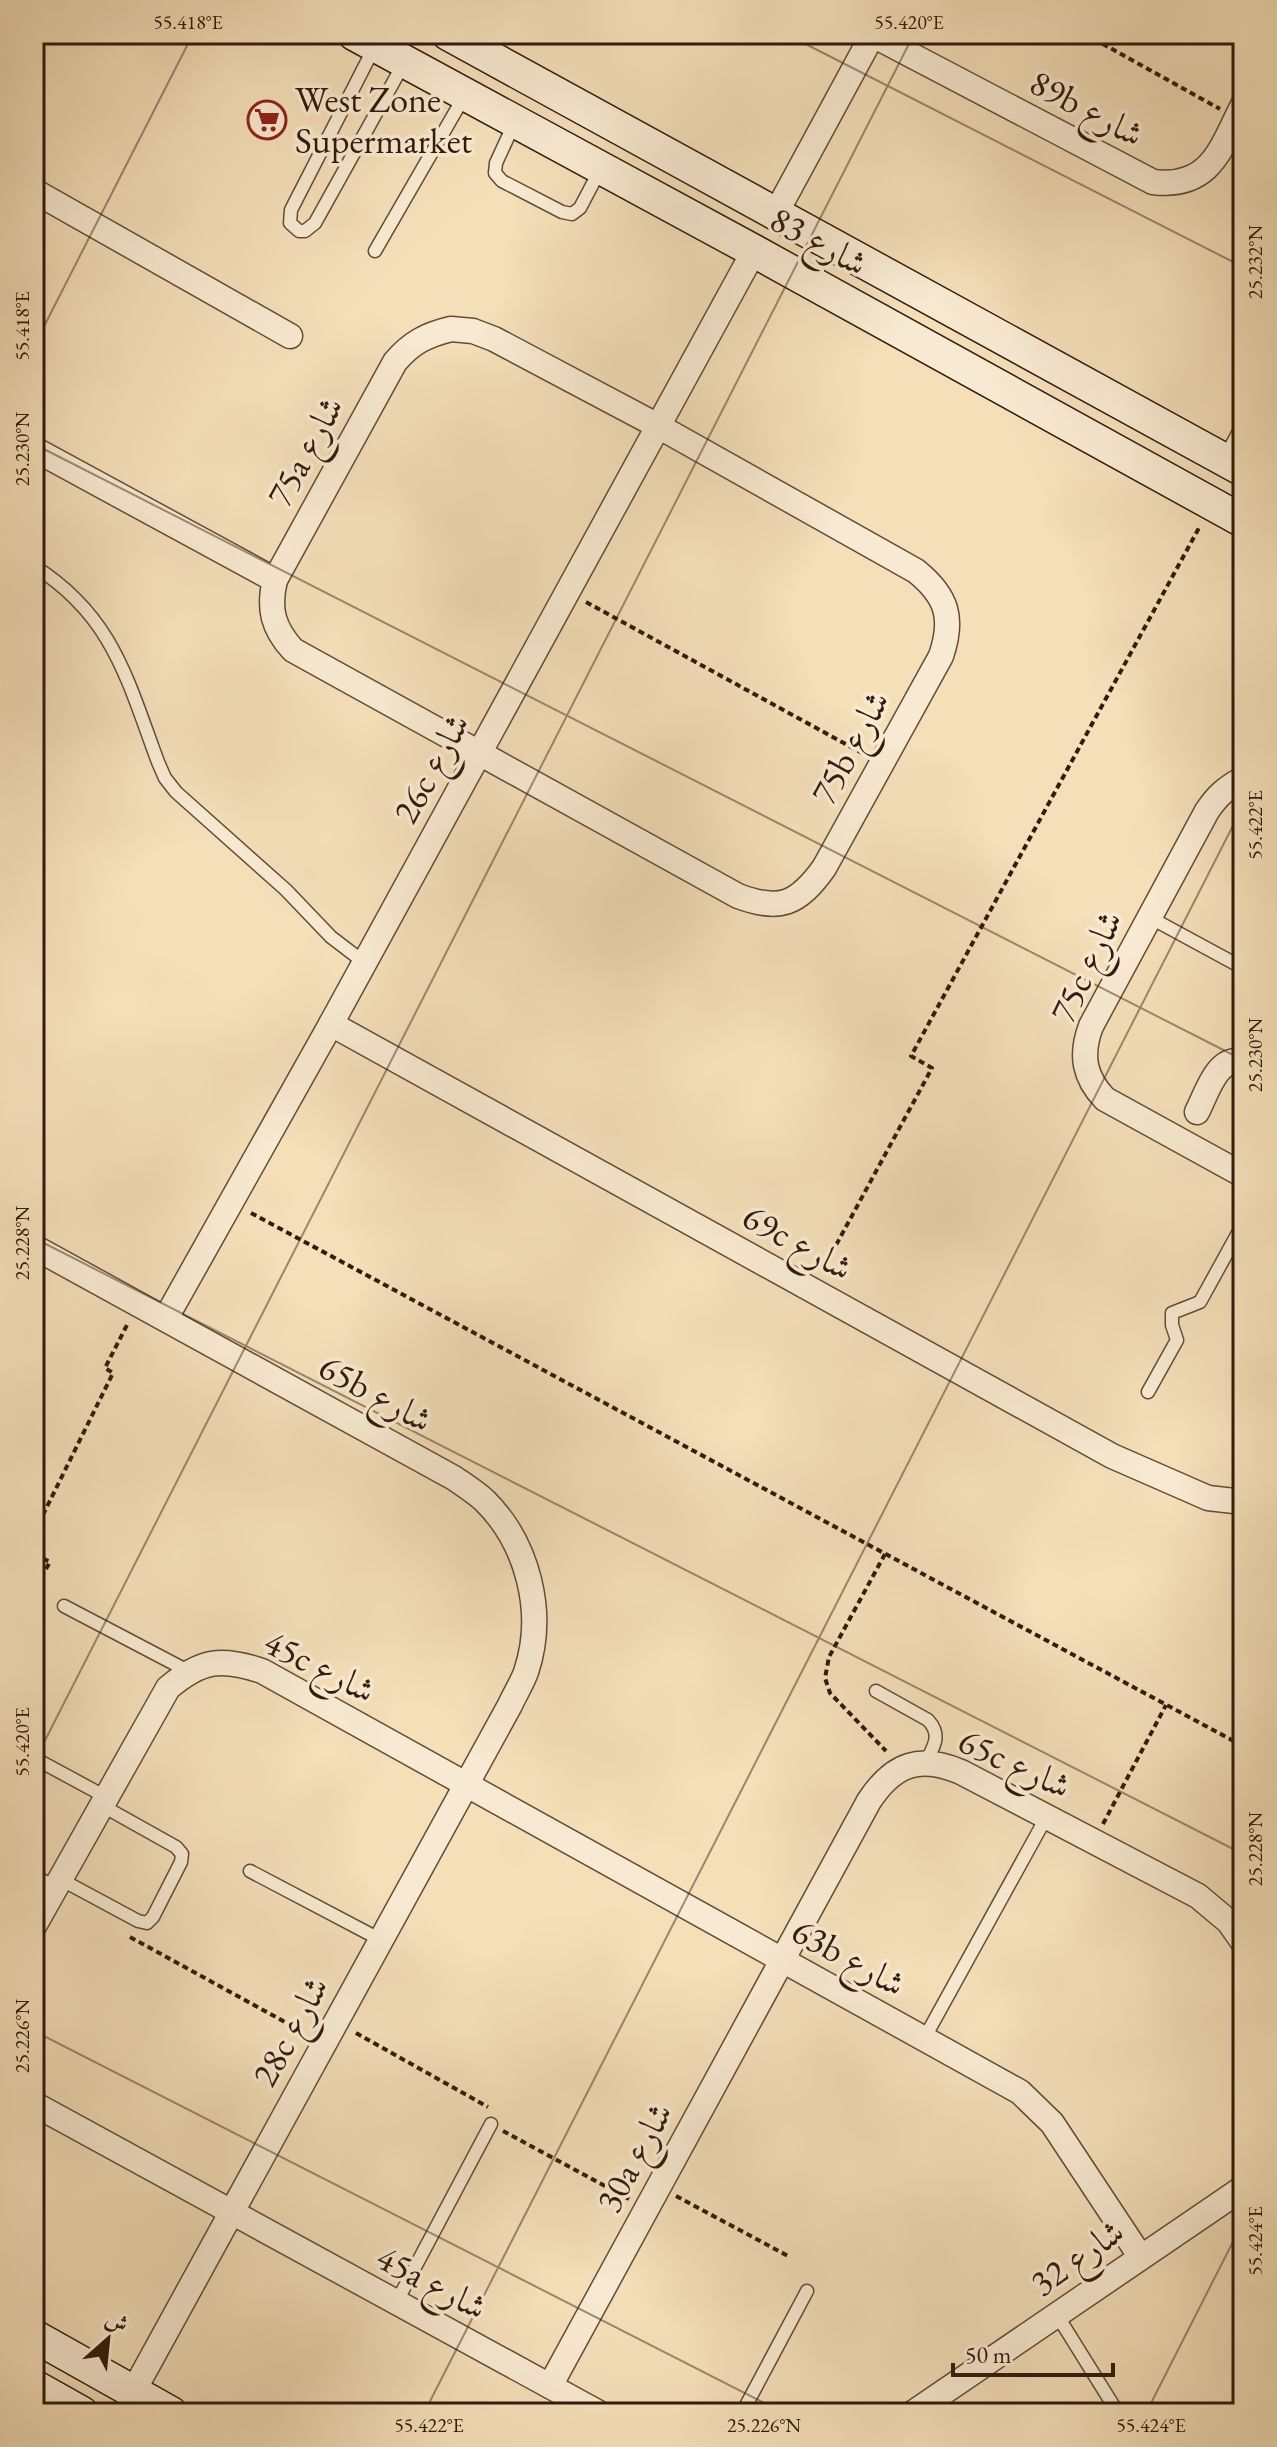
<svg xmlns="http://www.w3.org/2000/svg" width="1277" height="2447" viewBox="0 0 1277 2447" font-family="'EB Garamond',Amiri,serif">
<style>
.lines{fill:none;stroke-linecap:round;stroke-linejoin:round}
.lane-casing{stroke:#624c37;stroke-width:15}
.street-casing{stroke:#624c37;stroke-width:27}
.secondary-casing{stroke:#311b0c;stroke-width:35}
.path{stroke:#311b0c;stroke-width:4;stroke-dasharray:6 4;stroke-linecap:butt}
.lane{stroke:#f8ead2;stroke-width:12}
.street{stroke:#f8ead2;stroke-width:24}
.secondary{stroke:#f8ead2;stroke-width:32}
.ticks{fill:none;stroke:#311b0c;stroke-width:2;stroke-opacity:0.45}
.labels{text-anchor:middle;dominant-baseline:central;stroke-width:7;stroke-linejoin:round;paint-order:stroke}
.poi-label{font-size:36px;fill:#311b0c;stroke:#f8ead2;text-anchor:start}
.street-label{font-size:36px;fill:#311b0c;stroke:#f8ead2}
.neatline{fill:none;stroke:#311b0c;stroke-width:3}
.ticks-label{font-size:20px;text-anchor:middle;fill:#311b0c}
</style>
<rect width="100%" height="100%" fill="#f4dfb9"/>
<filter id="stains"><feTurbulence type="fractalNoise" baseFrequency=".0025" numOctaves="4"/><feColorMatrix values="0 0 0 0 .2 0 0 0 0 .09 0 0 0 0 .02 0 0 0 .5 -.17"/></filter>
<radialGradient id="worn" r=".72"><stop offset=".6" stop-color="#630" stop-opacity="0"/><stop offset="1" stop-color="#630" stop-opacity=".3"/></radialGradient>
<g class="lines">
<g class="lane-casing">
<g id="lane">
<polyline points="375,46 291,210 290,223 299,231 305,231 315,223 404,63"/>
<polyline points="514,124 496,163 495,173 502,181 562,212 572,214 580,208 601,168"/>
<polyline points="375,251 465,95"/>
<polyline points="1224,459 1243,424"/>
<path d="M34 566C113 616 127 679 158 762L165 778 176 792 286 890 331 937 365 963"/>
<polyline points="1149,917 1243,968"/>
<polyline points="1148,1392 1177,1340 1172,1325 1172,1313 1200,1302 1243,1224"/>
<polyline points="64,1606 188,1671"/>
<path d="M876 1691 928 1720C942 1735 934 1746 926 1762"/>
<polyline points="34,1758 106,1797"/>
<polyline points="250,1871 381,1940"/>
<polyline points="34,1876 56,1887"/>
<polyline points="60,1879 138,1921 147,1923 153,1917 181,1862 182,1854 176,1847 101,1805"/>
<polyline points="924,2039 1047,1816"/>
<polyline points="396,2303 491,2124"/>
<polyline points="1057,2315 1118,2413"/>
<polyline points="742,2413 807,2291"/>
</g>
</g>
<g class="street-casing">
<g id="street">
<path d="M871 34 1153 182C1211 189 1221 148 1243 105"/>
<polyline points="34,191 290,336"/>
<polyline points="776,213 873,34"/>
<path d="M451 329 473 331 494 339 658 426 916 571C947 596 954 618 941 656L824 868C798 904 780 912 738 896L293 650C273 628 268 609 275 580L395 362C411 343 426 335 451 329Z"/>
<polyline points="34,449 275,580"/>
<path d="M1243 779C1227 787 1217 796 1207 811L1091 1026C1080 1055 1084 1077 1105 1099L1243 1175"/>
<polyline points="331,1024 1112,1456 1208,1498 1243,1502"/>
<path d="M1197 1112C1207 1093 1217 1055 1243 1062"/>
<path d="M34 1247 454 1478C464 1485 475 1492 484 1500 528 1543 546 1613 526 1672 522 1683 515 1694 510 1705L133 2392"/>
<polyline points="166,1318 331,1024 754,251"/>
<path d="M34 1926 168 1688C201 1660 221 1657 262 1671L1020 2092 1052 2123 1140 2256"/>
<polyline points="34,2104 599,2413"/>
<path d="M550 2386 869 1801C894 1763 920 1755 961 1772L1198 1896 1229 1922 1243 1942"/>
<polyline points="913,2413 1243,2188"/>
</g>
</g>
<g class="secondary-casing">
<g id="secondary">
<polyline points="354,34 754,251 1243,521"/>
<polyline points="448,34 1243,470"/>
<polyline points="34,2336 171,2413"/>
<polyline points="34,2386 82,2413"/>
</g>
</g>
<g class="path">
<polyline points="1085,34 1220,109"/>
<polyline points="586,602 862,753"/>
<polyline points="251,1213 1243,1746"/>
<polyline points="822,1271 932,1068 911,1056 1200,526"/>
<polyline points="34,1533 113,1373 105,1368 128,1323"/>
<polyline points="34,1554 50,1562 34,1590"/>
<polyline points="885,1554 829,1657 825,1678 830,1693 886,1751"/>
<polyline points="1103,1824 1166,1705"/>
<polyline points="130,1937 305,2033"/>
<polyline points="356,2033 488,2107"/>
<polyline points="503,2131 629,2199"/>
<polyline points="676,2196 790,2257"/>
</g>
<use href="#lane" class="lane"/>
<use href="#street" class="street"/>
<use href="#secondary" class="secondary"/>
</g>
<path class="ticks" d="M786 34 1243 267M34 346 193 34M34 444 1243 1060M34 1238 1243 1854M34 1762 914 34M34 2031 784 2413M424 2413 1243 806M1146 2413 1243 2222"/>
<defs>
<g id="supermarket-ring" transform="scale(2)"><circle r="9.5" fill="#f8ead2" stroke="#8f2418" stroke-width="1.5"/><path d="M-6-5.5h2.5l.6 2H6L4.5 2H-2.5L-4.4-4H-6ZM-1.5 3.2a1.3 1.3 0 1 0 .1 0ZM3 3.2a1.3 1.3 0 1 0 .1 0Z" fill="#8f2418"/></g>
</defs>
<g fill-rule="evenodd">
<use href="#supermarket-ring" x="267" y="120"/>
</g>
<g class="labels">
<g class="poi-label">
<text x="295" y="99">West Zone<tspan x="295" dy="41">Supermarket</tspan></text>
</g>
<g class="street-label">
<text transform="translate(1087 108) rotate(28)">89b شارع</text>
<text transform="translate(819 241) rotate(29)">شارع 83</text>
<text transform="translate(305 451) rotate(-61)">75a شارع</text>
<text transform="translate(850 747) rotate(-61)">75b شارع</text>
<text transform="translate(431 768) rotate(-61)">26c شارع</text>
<text transform="translate(1086 966) rotate(-64)">75c شارع</text>
<text transform="translate(798 1242) rotate(29)">69c شارع</text>
<text transform="translate(376 1393) rotate(29)">65b شارع</text>
<text transform="translate(320 1666) rotate(27)">45c شارع</text>
<text transform="translate(1015 1763) rotate(25)">65c شارع</text>
<text transform="translate(849 1957) rotate(29)">63b شارع</text>
<text transform="translate(290 2031) rotate(-61)">28c شارع</text>
<text transform="translate(634 2157) rotate(-61)">30a شارع</text>
<text transform="translate(1077 2257) rotate(-35)">شارع 32</text>
<text transform="translate(432 2282) rotate(28)">45a شارع</text>
</g>
</g>
<rect width="1277" height="2447" fill="none" stroke="#f4dfb9" stroke-width="88"/>
<g transform="translate(108 2339) rotate(27)" stroke="#f8ead2" stroke-width="6" paint-order="stroke">
<path d="M0-6L14 30L0 20L-14 30Z" fill="#311b0c"/>
<text y="-12" font-size="22" font-weight="bold" text-anchor="middle" fill="#311b0c">ش</text>
</g>
<path d="M953 2363v12h160v-12" fill="none" stroke="#311b0c" stroke-width="4"/>
<text x="965" y="2363" font-size="24" fill="#311b0c" stroke="#f8ead2" stroke-width="6" paint-order="stroke">50 m</text>
<rect x="44" y="44" width="1189" height="2359" class="neatline"/>
<g class="ticks-label">
<text x="188" y="29">55.418°E</text>
<text x="909" y="29">55.420°E</text>
<text transform="translate(1255 262) rotate(-90)" y="7">25.232°N</text>
<text transform="translate(22 326) rotate(-90)" y="7">55.418°E</text>
<text transform="translate(22 449) rotate(-90)" y="7">25.230°N</text>
<text transform="translate(1255 825) rotate(-90)" y="7">55.422°E</text>
<text transform="translate(1255 1055) rotate(-90)" y="7">25.230°N</text>
<text transform="translate(22 1243) rotate(-90)" y="7">25.228°N</text>
<text transform="translate(22 1742) rotate(-90)" y="7">55.420°E</text>
<text transform="translate(1255 1849) rotate(-90)" y="7">25.228°N</text>
<text transform="translate(22 2036) rotate(-90)" y="7">25.226°N</text>
<text transform="translate(1255 2241) rotate(-90)" y="7">55.424°E</text>
<text x="429" y="2432">55.422°E</text>
<text x="764" y="2432">25.226°N</text>
<text x="1151" y="2432">55.424°E</text>
</g>
<rect width="100%" height="100%" filter="url(#stains)"/>
<rect width="100%" height="100%" fill="url(#worn)"/>
</svg>
